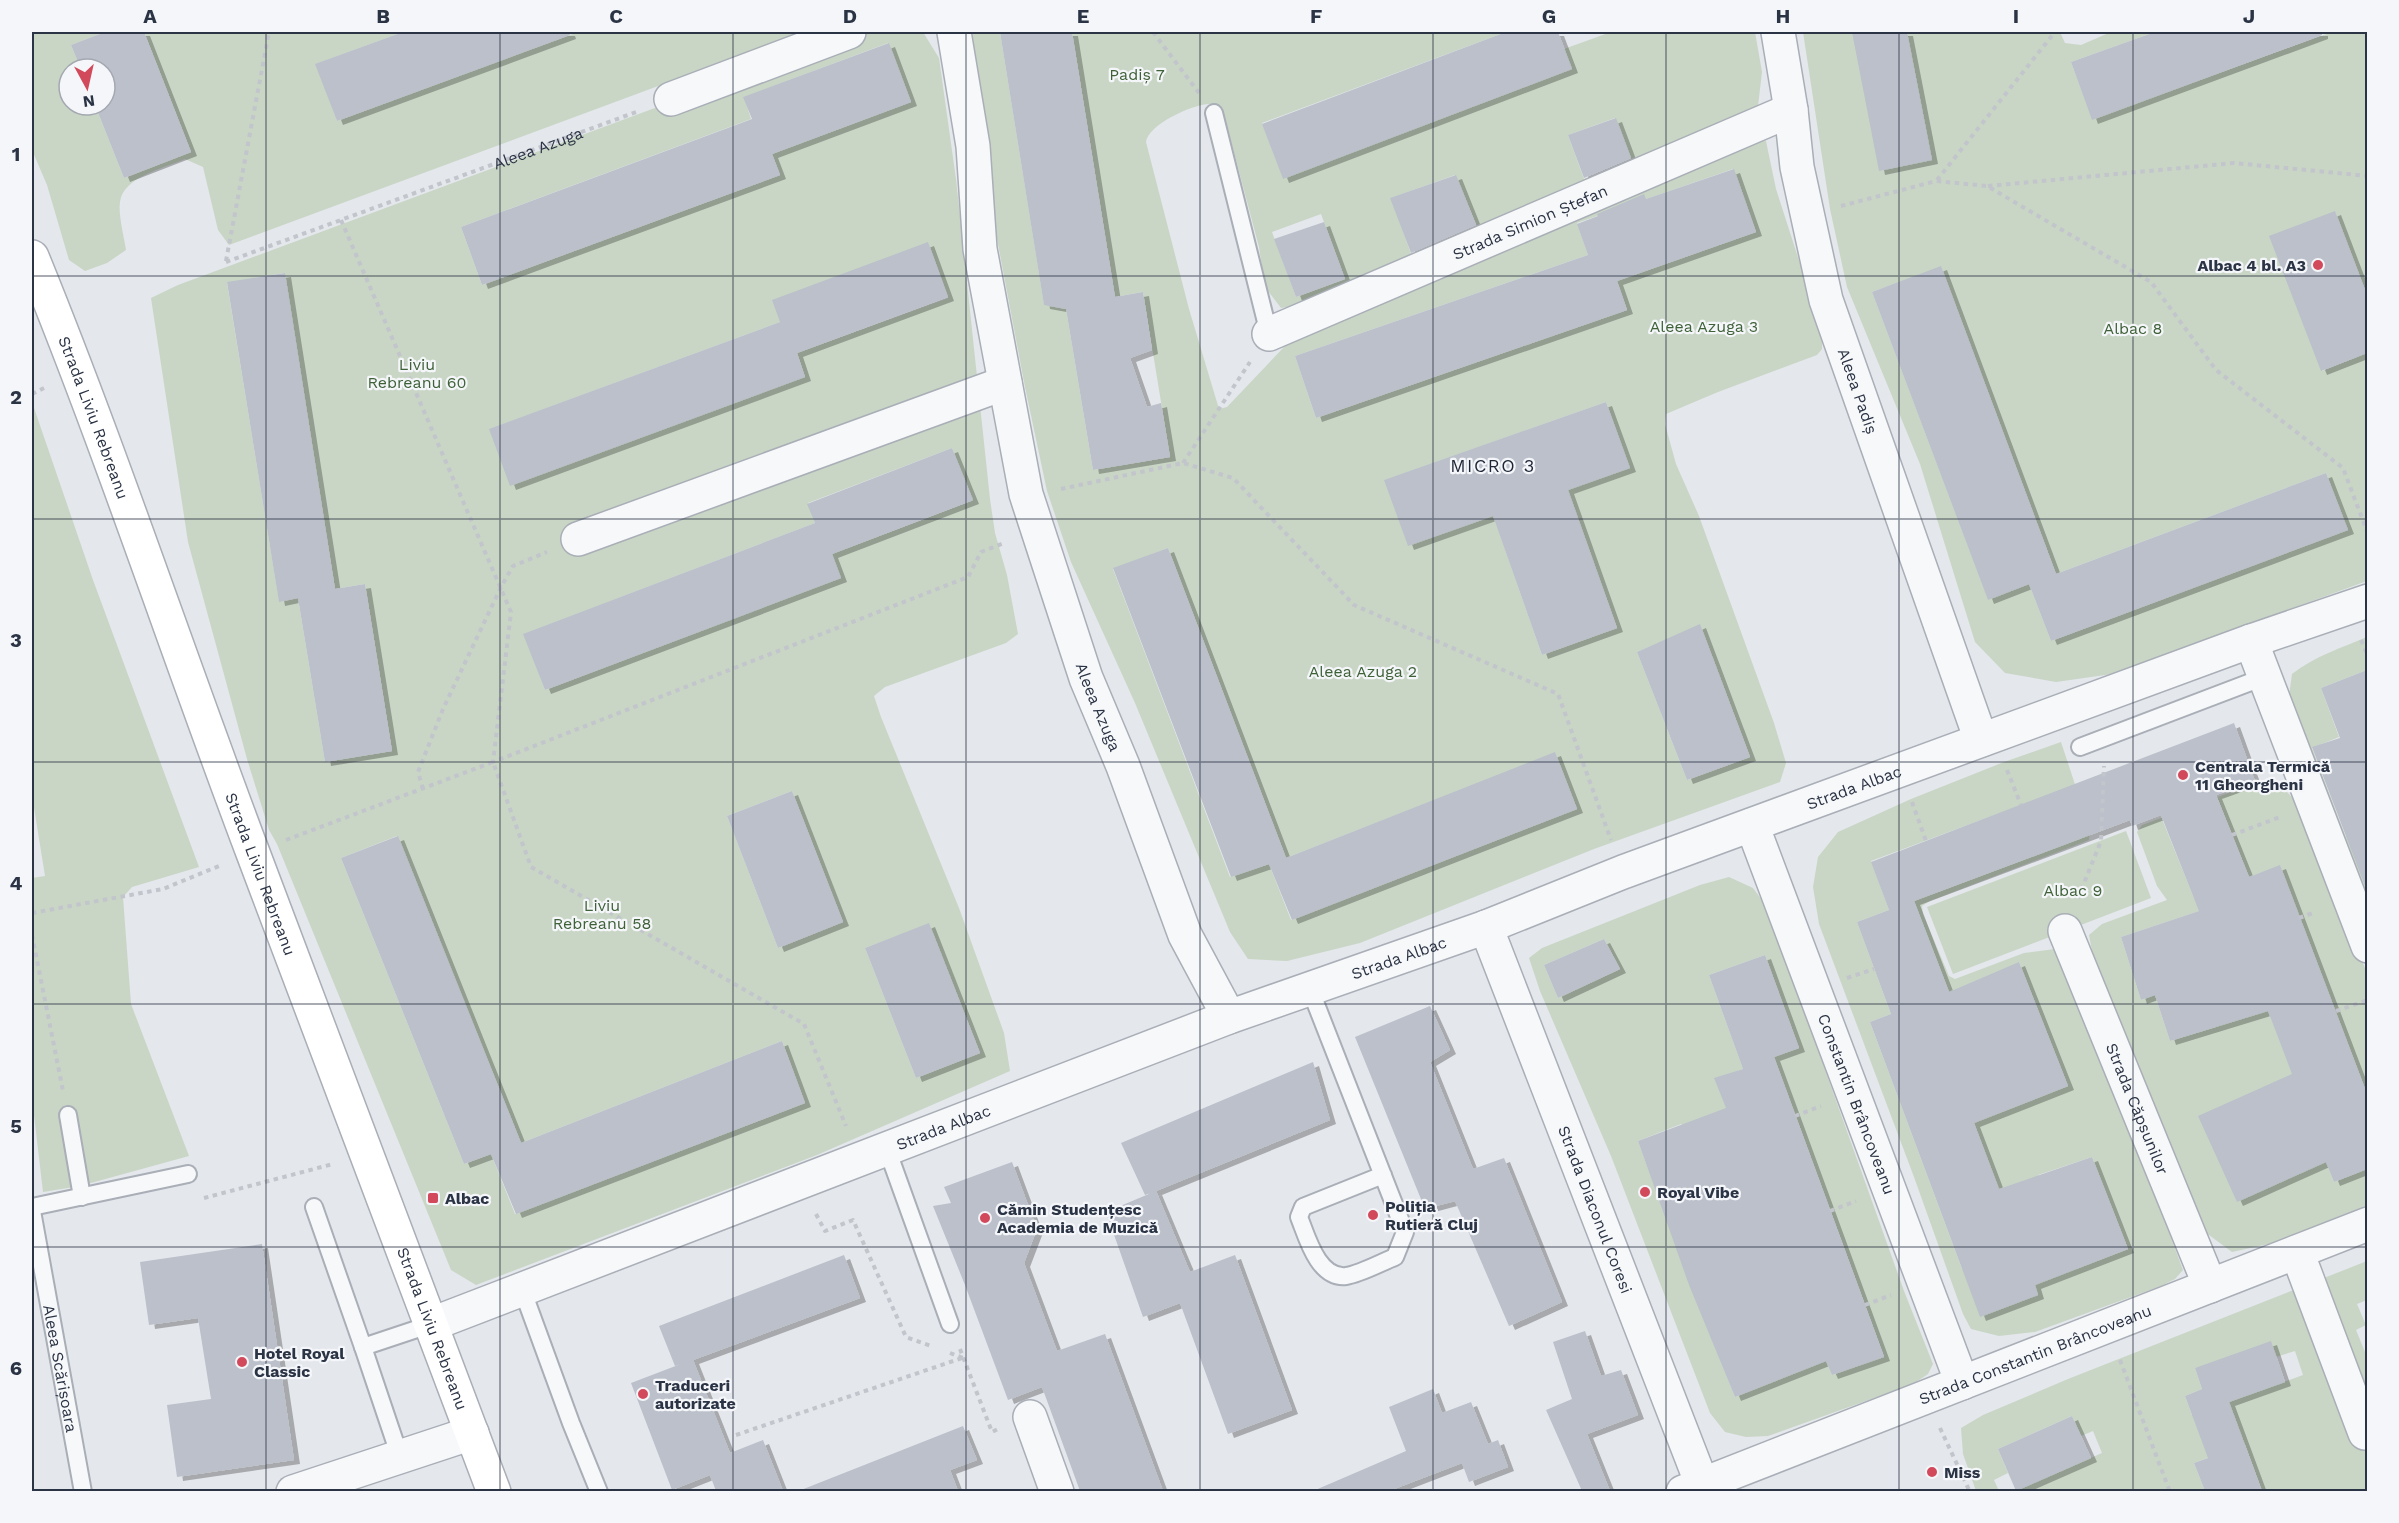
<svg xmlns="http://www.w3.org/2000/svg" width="2399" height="1523" viewBox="0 0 2399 1523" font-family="'Work Sans',sans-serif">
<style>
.green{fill:#c9d6c5;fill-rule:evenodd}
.building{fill:#bbc0ca;filter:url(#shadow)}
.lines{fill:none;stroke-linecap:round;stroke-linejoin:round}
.lane-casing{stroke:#a9aeb7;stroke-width:20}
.street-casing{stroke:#a9aeb7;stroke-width:36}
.secondary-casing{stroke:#a9aeb7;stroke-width:36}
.path{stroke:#c2c5cb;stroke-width:4;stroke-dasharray:4.5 4.5;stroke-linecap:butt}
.lane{stroke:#f7f8fa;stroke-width:16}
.street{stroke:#f7f8fa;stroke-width:33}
.secondary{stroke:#fff;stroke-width:33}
.grid{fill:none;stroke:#2b3445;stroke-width:1.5;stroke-opacity:0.55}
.poi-dot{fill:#d1495b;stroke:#f4f6f9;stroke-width:2}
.labels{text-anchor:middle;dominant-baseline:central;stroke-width:4.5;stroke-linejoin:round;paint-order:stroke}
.park-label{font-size:16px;fill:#3f6138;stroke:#f4f6f9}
.street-label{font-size:16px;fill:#2b3445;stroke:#f4f6f9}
.poi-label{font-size:16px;font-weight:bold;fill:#2b3445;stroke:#f4f6f9;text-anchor:start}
.neighbourhood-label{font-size:18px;letter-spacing:1.5px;fill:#1d2536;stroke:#f4f6f9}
.neatline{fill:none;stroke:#2b3445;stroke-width:2}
.grid-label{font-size:20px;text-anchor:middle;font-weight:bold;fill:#2b3445}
</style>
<defs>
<filter id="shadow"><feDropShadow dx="6" dy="4" stdDeviation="0" flood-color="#0004"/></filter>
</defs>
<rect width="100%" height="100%" fill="#e4e7ec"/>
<g class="green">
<path d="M32 32H105L71 45 81 69H69V105H95L124 178 191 152 144 32H403L316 64 337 121 578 32H804L229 245 218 230 203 167 185 159C164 168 123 177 120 202 118 214 124 237 126 250L107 263 85 271 69 260 47 185 32 150Z"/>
<path d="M860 32H923L939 58 956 179 990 499 995 533 1007 575 1018 634 1006 643 885 687 874 696 881 717 959 908 1004 1033 1010 1071 817 1155 476 1285 451 1270 277 844 269 830 247 759 188 542 151 298 178 285ZM888 43 911 102 772 154 780 175 482 285 461 227 751 119 744 97ZM928 243 948 298 797 353 805 377 490 429 780 322ZM284 273 335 589 365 584 392 751 325 762 298 598 279 601 227 283ZM952 448 972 501 832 554 840 578 545 690 524 634 815 523 808 503ZM792 791 843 922 778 948 727 816ZM397 836 521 1143 782 1041 805 1103 515 1214 491 1154 464 1164 341 858ZM929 924 980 1053 916 1078 865 948Z"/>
<path d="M958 32H1000L1044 304 1066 309 1093 470 1170 457 1143 292 1115 297 1072 32H1506L1262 123 1283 178 1571 69 1564 49 1611 32H1755L1762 72 1758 106 1741 120 1310 303 1281 308 1265 287 1259 247 1222 107C1218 106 1212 104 1208 104 1191 105 1148 125 1146 142L1189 309 1219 409 1227 407 1284 347 1324 321 1747 143 1766 141 1776 189 1822 332V349L1817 355 1718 392 1666 414 1665 424 1676 464 1699 516 1774 723 1786 763 1780 782 1594 849 1360 943 1287 961 1248 959 1230 932 1135 703 1071 562 1047 491 1025 387ZM1615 118 1632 162 1584 179 1568 135ZM1733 169 1756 232 1617 281 1627 310 1316 418 1295 356 1588 255 1577 223ZM1455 175 1477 226 1411 254 1391 198ZM1321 214 1345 279 1296 297 1272 232ZM1606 402 1629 468 1408 545 1385 480ZM1569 495 1617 628 1542 655 1495 521ZM1168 548 1286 858 1555 753 1577 809 1291 920 1269 864 1230 877 1113 569ZM1700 625 1750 757 1687 780 1637 652Z"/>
<path d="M1803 32H2060L2065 43 2081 45 2111 32H2155L2071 62 2092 119 2332 32H2367V295L2335 212 2322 371 2367 353V581L2112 674 2056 682 2005 673 1975 642 1920 464 1847 287 1830 209ZM1941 267 2056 574 2326 473 2347 530 2051 641 2029 584 1988 599 1872 292Z"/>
<polygon points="32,402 93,580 199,867 132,887 123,897 131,1004 189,1156 80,1186 43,1192 32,1098 32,878 45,876 32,795"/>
<path d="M2367 637V670L2321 688 2339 737 2312 748 2346 837 2367 829V924L2288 703 2292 674C2315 656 2341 648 2367 637Z"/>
<path d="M2061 742 2090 830 2089 840 1930 901 1922 906 1923 914 1949 976 1955 979 2024 953 2055 949 2071 969 2183 1270 2175 1279 2161 1286 2035 1332 1999 1336 1971 1329 1963 1314 1914 1177 1819 924 1813 887 1818 857 1838 832 1911 799 2004 762ZM2064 789 2082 838 1914 901 1949 992 1928 1000 2038 1295 1962 1269 1870 1022 1891 1014 1857 922 1889 910 1871 861ZM2019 962 2068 1086 1996 1114ZM2092 1157 2128 1249 2076 1269 2038 1175Z"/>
<path d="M2258 782C2280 783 2289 791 2300 809L2367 973V1094L2280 866 2249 877 2217 797 2162 819 2194 898 2221 888 2334 1182 2367 1169V1205L2273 1243 2232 1252 2205 1232 2189 1204 2149 1093 2092 951 2089 935 2102 924 2167 900 2157 886 2137 832 2142 825ZM2199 911 2196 968 2216 1027 2170 1041 2155 995 2141 1000 2121 937Z"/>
<polygon points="2126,831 2151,898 1953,974 1927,907"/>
<path d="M1729 877 1753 888 1767 907 1904 1291 1933 1364 1928 1374 1913 1384 1768 1436 1746 1437 1725 1432 1710 1413 1611 1156 1540 991 1529 958 1542 948 1700 885ZM1604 939 1620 969 1558 998 1544 965ZM1765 955 1799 1048 1774 1057 1884 1356 1832 1375 1715 1079 1743 1069 1709 975ZM1681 1124 1682 1125 1674 1240 1638 1141ZM1690 1285 1782 1378 1735 1397Z"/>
<path d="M2367 1261V1300L2357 1304 2366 1325 2356 1330 2365 1352 2367 1351V1491H2262L2245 1444 2194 1463 2205 1491H2015L2102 1453 2093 1431 2081 1436 2072 1416 1998 1449 2008 1473 1994 1480 1999 1491H1976L1963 1454 1961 1428 1983 1415 2068 1379ZM2295 1351 2303 1375 2192 1415 2185 1396 2202 1389 2195 1368 2276 1357Z"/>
</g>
<g class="building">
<polygon points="105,32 144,32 191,152 124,178 95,105 105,105 105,69 81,69 71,45"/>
<polygon points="403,32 569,32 570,35 337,121 315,64"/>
<polygon points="1000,32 1072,32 1115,297 1143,292 1152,350 1130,358 1147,407 1161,403 1170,457 1093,470 1066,309 1044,305"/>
<polygon points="1506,32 1558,32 1572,69 1283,179 1262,124"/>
<polygon points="1852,32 1907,32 1932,160 1879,171"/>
<polygon points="2155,32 2322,32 2322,35 2092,120 2071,62"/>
<polygon points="889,43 911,102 772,154 780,175 482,285 461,227 752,119 743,97"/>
<polygon points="1616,118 1631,158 1584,178 1568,135"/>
<polygon points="1734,169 1756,232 1617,281 1627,310 1316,418 1295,356 1588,255 1577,224 1598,216 1597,214 1644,194 1646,199"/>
<polygon points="1456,175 1476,225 1411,253 1390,198"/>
<polygon points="2335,211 2367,295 2367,353 2321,371 2269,236"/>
<polygon points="1324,222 1345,279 1296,297 1274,239"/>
<polygon points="928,242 948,297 797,353 805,377 510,486 489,429 780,322 772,300"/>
<polygon points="1941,266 2056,574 2326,473 2348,530 2051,641 2029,584 1988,600 1872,292"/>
<polygon points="285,273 335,589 365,584 392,751 325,762 298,598 279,602 227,282"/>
<polygon points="1606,402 1630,468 1568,490 1617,628 1542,655 1493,516 1408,546 1384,480"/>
<polygon points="952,448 973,500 832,554 841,578 545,690 523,634 815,523 807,504"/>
<polygon points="1168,548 1286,858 1555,752 1577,809 1292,920 1269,864 1231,877 1113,568"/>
<polygon points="1700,624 1750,757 1687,780 1637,652"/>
<polygon points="2367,670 2367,886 2365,886 2312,747 2340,738 2321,688"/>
<polygon points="2234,723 2255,781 2216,795 2249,877 2280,865 2367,1094 2367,1169 2334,1182 2326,1162 2237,1202 2198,1116 2292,1074 2268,1011 2170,1041 2155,995 2141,1000 2121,937 2199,911 2161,815 2132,826 2130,820 1914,901 1949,992 2019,962 2068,1086 1974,1123 1999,1189 2092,1157 2128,1249 2035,1285 2038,1295 1980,1317 1870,1022 1891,1014 1857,922 1889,910 1871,862"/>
<polygon points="792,791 843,922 778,948 727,816"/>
<polygon points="398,836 521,1143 782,1041 805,1103 516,1214 491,1154 464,1164 341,858"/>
<polygon points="929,923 980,1053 916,1078 865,948"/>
<polygon points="1604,939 1620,969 1558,998 1544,965"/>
<polygon points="1765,955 1799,1048 1774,1057 1884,1357 1832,1375 1826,1361 1735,1397 1689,1285 1638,1141 1726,1108 1714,1078 1743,1069 1709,975"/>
<polygon points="1430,1006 1450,1050 1430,1062 1473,1169 1504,1158 1562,1302 1509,1326 1455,1201 1425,1209 1355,1037"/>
<polygon points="1313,1062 1330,1120 1156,1191 1190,1272 1235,1255 1292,1410 1228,1434 1180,1303 1143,1317 1106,1212 1156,1191 1145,1195 1121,1143"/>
<polygon points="1012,1162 1037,1229 1024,1263 1057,1351 1105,1334 1163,1491 1080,1491 1042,1387 1008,1400 965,1285 933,1206 951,1203 944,1187"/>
<polygon points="262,1244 294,1460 177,1477 167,1405 211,1399 198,1318 149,1325 140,1262"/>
<polygon points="844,1255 860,1298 693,1360 730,1453 763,1440 783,1491 716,1491 710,1475 672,1490 631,1383 686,1362 675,1366 659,1326"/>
<polygon points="1585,1331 1601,1376 1621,1370 1638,1415 1587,1434 1610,1491 1582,1491 1546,1410 1572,1399 1553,1342"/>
<polygon points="2271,1341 2285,1382 2229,1402 2262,1491 2205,1491 2194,1463 2208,1458 2185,1396 2202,1389 2195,1368"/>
<polygon points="1433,1389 1442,1413 1471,1402 1488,1444 1498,1440 1508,1467 1469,1482 1462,1463 1389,1491 1313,1491 1406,1451 1389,1407"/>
<polygon points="2072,1416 2091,1458 2016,1491 1998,1449"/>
<polygon points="963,1426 977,1460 950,1470 958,1491 801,1491 801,1490"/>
</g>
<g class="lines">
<g class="lane-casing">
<g id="lane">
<polyline points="1214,113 1269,334"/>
<polyline points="2080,747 2264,677"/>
<path d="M1310 989 1405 1232 1395 1257C1382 1262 1360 1274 1346 1276 1318 1279 1307 1237 1299 1217L1303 1207 1383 1175"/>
<polyline points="68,1115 82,1197"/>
<polyline points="887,1149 950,1324"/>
<polyline points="32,1207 188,1174"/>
<polyline points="314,1207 363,1347"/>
<path id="s2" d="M32 1211 83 1492"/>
<polyline points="522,1289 571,1423 599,1492"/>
<polyline points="400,1457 363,1347 432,1324"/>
</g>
</g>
<g class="street-casing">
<g id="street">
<path id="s3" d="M954 32 973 146 980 249 1026 494 1086 678 1123 766 1185 935 1229 1017"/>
<path id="s4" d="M1778 32 1791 110 1797 167 1826 300 1981 740"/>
<polyline points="671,99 849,32"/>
<path id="s5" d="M1269 334 1791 110"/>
<polyline points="578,539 1005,383"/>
<polyline points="2251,641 2368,946"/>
<path id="s6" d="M1752 825 1962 1383"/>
<path id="s7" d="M1486 927 1705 1492"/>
<path id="s8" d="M2065 931 2210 1286"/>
<polyline points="2297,1252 2365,1433"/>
<path id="s9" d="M432 1324 1229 1017 1486 927 1623 872 2251 641 2368 601"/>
<polyline points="1030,1417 1057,1492"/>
<polyline points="293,1492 472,1433"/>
<path id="s10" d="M1683 1492 2368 1224"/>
</g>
</g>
<g class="secondary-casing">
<g id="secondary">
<path id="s11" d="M32 257C112 453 178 655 253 853 332 1066 415 1278 494 1492"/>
</g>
</g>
<g class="path">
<polyline points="1153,32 1199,93"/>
<polyline points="1937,180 2055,32"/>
<polyline points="1988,186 2234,163 2368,176"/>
<polyline points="1841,206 1936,181 1987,186 2151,282 2216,370 2343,468 2368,534"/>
<polyline points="341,220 511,612 493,762 968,577 981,552 1004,543"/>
<polyline points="226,261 269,32"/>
<path id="s1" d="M226 262 639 111"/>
<polyline points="32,394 44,388"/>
<polyline points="1183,463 1250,362"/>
<polyline points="1061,489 1183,463 1233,478 1354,605 1558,694 1611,840"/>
<polyline points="2361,640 2368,656"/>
<polyline points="2007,770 2021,805"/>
<polyline points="423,789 418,772 443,709 501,587 513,566 547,552"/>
<polyline points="1912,802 1926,841"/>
<polyline points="2232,835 2280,817"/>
<polyline points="286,840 493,762 531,867 804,1024 846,1126"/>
<polyline points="2078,898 2101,841 2104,766"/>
<polyline points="32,913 163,889 219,866"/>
<polyline points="2299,918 2316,912"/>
<polyline points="32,935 63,1091"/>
<polyline points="1847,978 1874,969"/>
<polyline points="2336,1011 2368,1000"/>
<polyline points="1795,1116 1821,1106"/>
<polyline points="204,1198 333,1164"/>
<polyline points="1830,1211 1856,1201"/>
<polyline points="816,1214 825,1231 853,1220 906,1337 931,1346"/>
<polyline points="1865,1305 1891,1295"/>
<polyline points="960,1349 992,1432 998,1429"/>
<polyline points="950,1353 963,1358"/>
<polyline points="2120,1360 2170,1492"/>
<polyline points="1940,1428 1970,1492"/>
<polyline points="736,1435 962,1358"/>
</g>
<use href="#lane" class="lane"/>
<use href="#street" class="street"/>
<use href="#secondary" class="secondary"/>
</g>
<path class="grid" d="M266 32V1492M500 32V1492M733 32V1492M966 32V1492M1200 32V1492M1433 32V1492M1666 32V1492M1899 32V1492M2133 32V1492M32 276H2368M32 519H2368M32 762H2368M32 1004H2368M32 1247H2368"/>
<g class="poi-dot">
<circle cx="2318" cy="265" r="6"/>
<circle cx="2183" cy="775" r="6"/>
<circle cx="1645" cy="1192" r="6"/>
<rect x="427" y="1192" width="12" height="12" rx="3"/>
<circle cx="1373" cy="1215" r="6"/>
<circle cx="985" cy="1218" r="6"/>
<circle cx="242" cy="1362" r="6"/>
<circle cx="643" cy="1394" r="6"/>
<circle cx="1932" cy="1472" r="6"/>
</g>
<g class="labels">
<g class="park-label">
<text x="1137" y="74">Padiș 7</text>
<text x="1704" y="326">Aleea Azuga 3</text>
<text x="2133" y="328">Albac 8</text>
<text x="417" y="364">Liviu<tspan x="417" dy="18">Rebreanu 60</tspan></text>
<text x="1363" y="671">Aleea Azuga 2</text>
<text x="2073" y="890">Albac 9</text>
<text x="602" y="905">Liviu<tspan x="602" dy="18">Rebreanu 58</tspan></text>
</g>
<g class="street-label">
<text stroke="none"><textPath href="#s1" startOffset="332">Aleea Azuga</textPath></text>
<text stroke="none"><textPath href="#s5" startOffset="284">Strada Simion Ștefan</textPath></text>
<text stroke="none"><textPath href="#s4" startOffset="369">Aleea Padiș</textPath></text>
<text stroke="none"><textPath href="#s11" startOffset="172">Strada Liviu Rebreanu</textPath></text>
<text stroke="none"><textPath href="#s3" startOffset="693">Aleea Azuga</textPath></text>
<text stroke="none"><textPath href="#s9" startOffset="1520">Strada Albac</textPath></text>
<text stroke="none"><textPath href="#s11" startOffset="658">Strada Liviu Rebreanu</textPath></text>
<text stroke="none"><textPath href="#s9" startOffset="1034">Strada Albac</textPath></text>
<text stroke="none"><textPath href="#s6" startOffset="298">Constantin Brâncoveanu</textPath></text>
<text stroke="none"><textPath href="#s8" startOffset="192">Strada Căpșunilor</textPath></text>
<text stroke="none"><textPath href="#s9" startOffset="548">Strada Albac</textPath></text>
<text stroke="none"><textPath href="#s7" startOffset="303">Strada Diaconul Coresi</textPath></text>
<text stroke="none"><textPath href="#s11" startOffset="1144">Strada Liviu Rebreanu</textPath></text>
<text stroke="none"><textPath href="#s10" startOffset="378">Strada Constantin Brâncoveanu</textPath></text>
<text stroke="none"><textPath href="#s2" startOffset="160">Aleea Scărișoara</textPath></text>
</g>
<g class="poi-label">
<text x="2306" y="265" text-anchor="end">Albac 4 bl. A3</text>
<text x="2195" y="766">Centrala Termică<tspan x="2195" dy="18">11 Gheorgheni</tspan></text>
<text x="1657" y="1192">Royal Vibe</text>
<text x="445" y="1198">Albac</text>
<text x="1385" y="1206">Poliția<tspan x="1385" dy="18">Rutieră Cluj</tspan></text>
<text x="997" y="1209">Cămin Studențesc<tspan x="997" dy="18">Academia de Muzică</tspan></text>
<text x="254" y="1353">Hotel Royal<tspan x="254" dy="18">Classic</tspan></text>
<text x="655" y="1385">Traduceri<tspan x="655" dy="18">autorizate</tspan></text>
<text x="1944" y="1472">Miss</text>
</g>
<g class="neighbourhood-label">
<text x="1493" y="465">MICRO 3</text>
</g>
</g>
<rect width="2399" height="1523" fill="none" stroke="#f4f6f9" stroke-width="66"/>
<g transform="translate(87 87) rotate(172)"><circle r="28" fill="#f4f6f9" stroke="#a4a8b1" stroke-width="1.5"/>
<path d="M0-4.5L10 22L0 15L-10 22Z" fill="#d1495b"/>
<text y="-9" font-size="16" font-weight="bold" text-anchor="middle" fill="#2b3445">N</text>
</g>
<rect x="33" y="33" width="2333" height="1457" class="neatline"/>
<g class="grid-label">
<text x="150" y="23">A</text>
<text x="383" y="23">B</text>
<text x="616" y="23">C</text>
<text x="850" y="23">D</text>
<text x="1083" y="23">E</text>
<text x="1316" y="23">F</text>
<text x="1549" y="23">G</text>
<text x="1783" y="23">H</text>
<text x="2016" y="23">I</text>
<text x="2249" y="23">J</text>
<text x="16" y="161">1</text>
<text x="16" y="404">2</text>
<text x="16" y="647">3</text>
<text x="16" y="890">4</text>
<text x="16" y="1133">5</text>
<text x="16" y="1375">6</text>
</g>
</svg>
